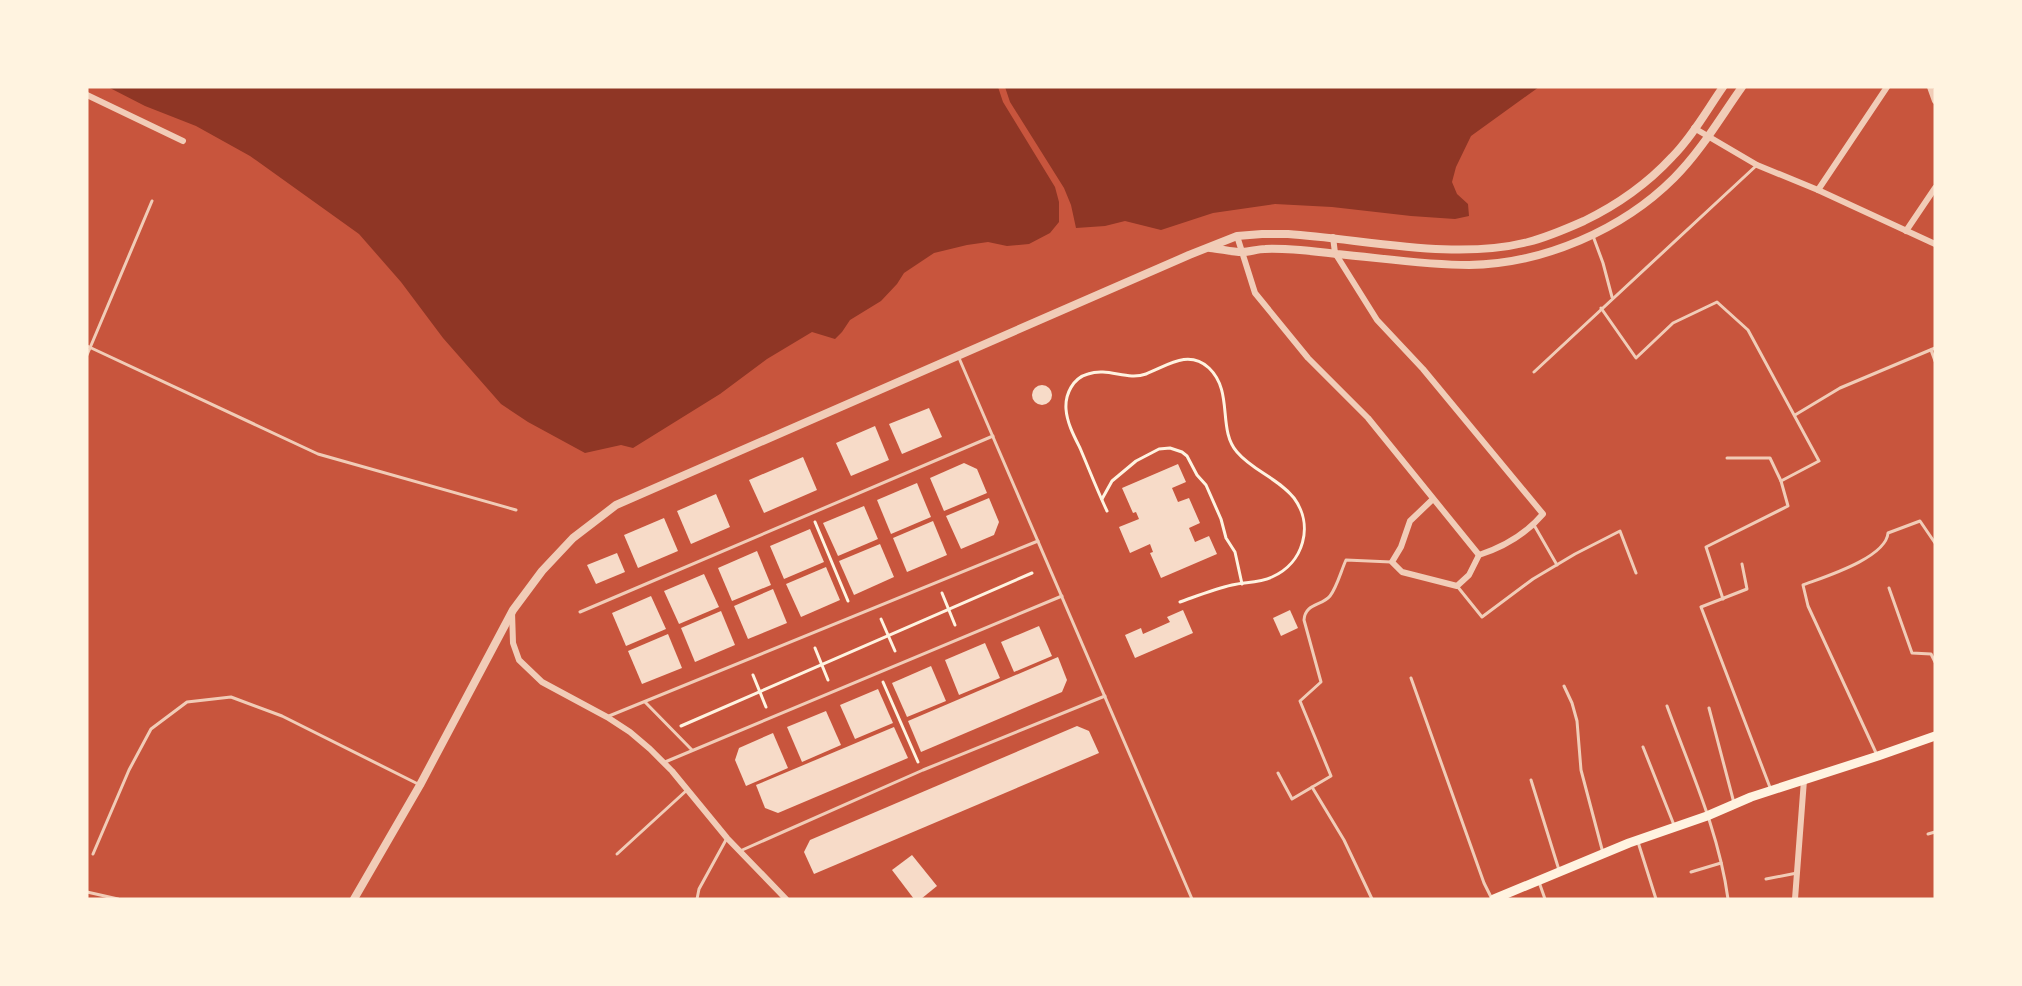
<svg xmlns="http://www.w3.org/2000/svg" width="2022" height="986" viewBox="0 0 2022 986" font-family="Rubik,sans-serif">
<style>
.water{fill:#8f3625}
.building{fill:#f7dbc8}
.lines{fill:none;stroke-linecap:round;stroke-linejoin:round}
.path{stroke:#fff3e0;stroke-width:3}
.service{stroke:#f1ccb7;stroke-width:3}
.minor{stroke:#f1ccb7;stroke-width:6}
.tertiary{stroke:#f1ccb7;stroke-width:8}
.secondary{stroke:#fff3e0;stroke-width:9}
</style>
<rect width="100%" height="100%" fill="#c8553d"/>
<g class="water">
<polygon points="108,87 998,87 1003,102 1055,187 1059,202 1059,222 1050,233 1029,244 1007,246 988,242 967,245 934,253 904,273 897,284 881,301 850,320 842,332 835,339 812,332 767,359 720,394 633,448 621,445 585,453 528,422 501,404 443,338 401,282 359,234 250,156 196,126 145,106"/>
<polygon points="1005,87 1539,87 1471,136 1456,167 1452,182 1457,194 1468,204 1469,216 1455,219 1411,216 1332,207 1275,204 1213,213 1161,230 1125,221 1105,226 1076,228 1071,205 1064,188 1010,102"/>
</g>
<g class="building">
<circle cx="1042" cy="395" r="10"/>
<polygon points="929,408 942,437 902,454 889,424"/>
<polygon points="875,426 889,460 851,476 836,443"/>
<polygon points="803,457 817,490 764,513 749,480"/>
<polygon points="964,463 977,469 987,493 944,511 930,478"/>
<polygon points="1178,464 1186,482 1172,488 1178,502 1189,498 1200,523 1189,528 1195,542 1209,536 1217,554 1161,578 1150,553 1153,552 1150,544 1130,553 1119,527 1139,519 1136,512 1133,513 1122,488"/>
<polygon points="917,483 931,517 891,534 877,500"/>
<polygon points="716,494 730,527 691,544 677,511"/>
<polygon points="989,498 999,522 994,535 961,549 946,516"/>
<polygon points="864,506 878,539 838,556 823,523"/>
<polygon points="664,518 678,551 638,568 624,535"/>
<polygon points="933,521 947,555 907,572 893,538"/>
<polygon points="810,529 824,562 784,579 770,546"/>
<polygon points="880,544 894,577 854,595 839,561"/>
<polygon points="757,551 771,585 732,601 718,568"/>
<polygon points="617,553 625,572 596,584 587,565"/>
<polygon points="826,567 840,600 801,617 786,584"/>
<polygon points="704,574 719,607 679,624 664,591"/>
<polygon points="773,589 787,623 748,639 734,606"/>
<polygon points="651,596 666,629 626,646 612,613"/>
<polygon points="1183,610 1193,633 1135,658 1125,635 1141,628 1143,634 1170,622 1167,617"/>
<polygon points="1290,610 1298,628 1281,636 1273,618"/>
<polygon points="721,611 735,645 695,662 681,628"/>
<polygon points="1039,626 1052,656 1014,672 1001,642"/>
<polygon points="668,634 682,668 642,684 628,651"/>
<polygon points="985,643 1000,678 959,695 945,660"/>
<polygon points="1058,657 1067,680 1062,692 921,752 908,721"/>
<polygon points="931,666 946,701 907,717 892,683"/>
<polygon points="878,689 893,723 855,739 840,705"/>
<polygon points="826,711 841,745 802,762 787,727"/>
<polygon points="1077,726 1089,731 1099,753 814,874 804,852 810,840"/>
<polygon points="894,727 908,758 778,813 765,808 756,785"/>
<polygon points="773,733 788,768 746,786 735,760 739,748"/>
<polygon points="912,855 937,886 921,899 914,899 892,870"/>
</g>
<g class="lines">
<g class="path">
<polyline points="1102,499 1112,481 1136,461 1159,449 1170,448 1182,452 1187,456 1197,475 1206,485 1221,519 1226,538 1235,552 1242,584"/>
<path d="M1107 511C1097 490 1089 469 1080 448 1074 436 1067 423 1066 409 1065 394 1073 378 1088 374 1108 367 1127 381 1146 374 1167 366 1188 349 1209 368 1234 392 1217 429 1237 452 1253 471 1278 478 1294 498 1314 525 1304 563 1272 577 1259 583 1245 582 1232 585 1214 589 1197 596 1180 602"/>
<polyline points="815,522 848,601"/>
<polyline points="942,593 955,625"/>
<polyline points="881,619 895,651"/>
<polyline points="815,648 828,680"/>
<polyline points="753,675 766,707"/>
<polyline points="883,682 918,762"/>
<polyline points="681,726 1032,573"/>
</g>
<g class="service">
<polyline points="1593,236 1603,263 1612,297"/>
<polyline points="1601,308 1636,358 1673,323 1717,302 1748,330 1819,461 1781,481 1788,506 1706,547 1723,599"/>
<polyline points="87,346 318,454 516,510"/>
<polyline points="1931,350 1935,361"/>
<polyline points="87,355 152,201"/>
<polyline points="959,358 1192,899"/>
<polyline points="1534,372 1757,165"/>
<polyline points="1795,415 1840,388 1935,348"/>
<polyline points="1727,458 1770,458 1781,481"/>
<polyline points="1534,525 1557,565"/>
<polyline points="1742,564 1747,589 1701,607 1771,790"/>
<polyline points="1457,586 1482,617 1533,579 1575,554 1620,531 1636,573"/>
<polyline points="1889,588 1912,653 1931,654 1935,662"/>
<polyline points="580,612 993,436"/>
<polyline points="1411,678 1484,883 1492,899"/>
<polyline points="1564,686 1572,703 1577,721 1581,770 1603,853"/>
<polyline points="645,702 692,750"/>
<path d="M1667 706C1690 769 1719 832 1728 899"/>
<polyline points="1709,708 1734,803"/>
<polyline points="609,716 1038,541"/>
<polyline points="1643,747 1674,825"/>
<path d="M1877 755 1808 606 1803 585C1824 577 1886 558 1888 533L1920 521 1935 543"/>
<polyline points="665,762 1062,596"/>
<path d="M1278 773 1292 799 1331 776 1300 701 1321 682 1304 620C1305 603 1322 606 1330 596 1337 587 1341 571 1346 560L1391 562"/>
<polyline points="1531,780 1559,870"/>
<polyline points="1312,787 1344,840 1372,899"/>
<polyline points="1928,834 1935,832"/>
<polyline points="1638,842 1656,899"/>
<polyline points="740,851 923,770 1105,696"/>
<polyline points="93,854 129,770 151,729 187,702 231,697 282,716 418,784"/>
<polyline points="617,854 687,790"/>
<polyline points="1691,872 1721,863"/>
<polyline points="1766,879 1797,873"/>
<polyline points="1539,882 1545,899"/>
<polyline points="87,892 118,899"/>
<polyline points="697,899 699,889 727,838"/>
</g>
<g class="minor">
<polyline points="1930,87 1935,101"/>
<polyline points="87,95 183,141"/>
<polyline points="1694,128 1757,165 1818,190 1935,244"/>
<polyline points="1818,190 1887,87"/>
<polyline points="1906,231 1935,188"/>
<polyline points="1237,236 1255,293 1308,358 1368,418 1479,555"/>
<path d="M1333 237 1335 253 1377 320 1423 369 1543 514C1526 534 1504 547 1479 555L1469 575 1457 586 1402 572 1392 562 1401 547 1410 521 1433 499"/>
<polyline points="512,612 513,643 519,660 542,682 607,717 630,732 650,749 672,771 727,838 786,899"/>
<polyline points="1795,899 1804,780"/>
</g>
<g class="tertiary">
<path d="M1210 248C1221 249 1232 252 1242 252 1250 252 1257 249 1265 249 1289 248 1313 251 1337 254 1381 258 1425 265 1469 265 1543 264 1622 230 1674 178 1701 151 1720 118 1742 87"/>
<path d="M354 899 420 785 513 610 542 571 573 538 616 505 1189 255 1237 236 1262 234H1288C1364 239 1454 261 1528 242 1548 237 1566 229 1584 221 1617 205 1647 184 1672 157 1692 137 1707 110 1723 87"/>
</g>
<polyline class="secondary" points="1494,899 1629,843 1707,816 1751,797 1878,756 1935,736"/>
</g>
<rect width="2022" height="986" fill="none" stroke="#fff3e0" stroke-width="177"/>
</svg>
